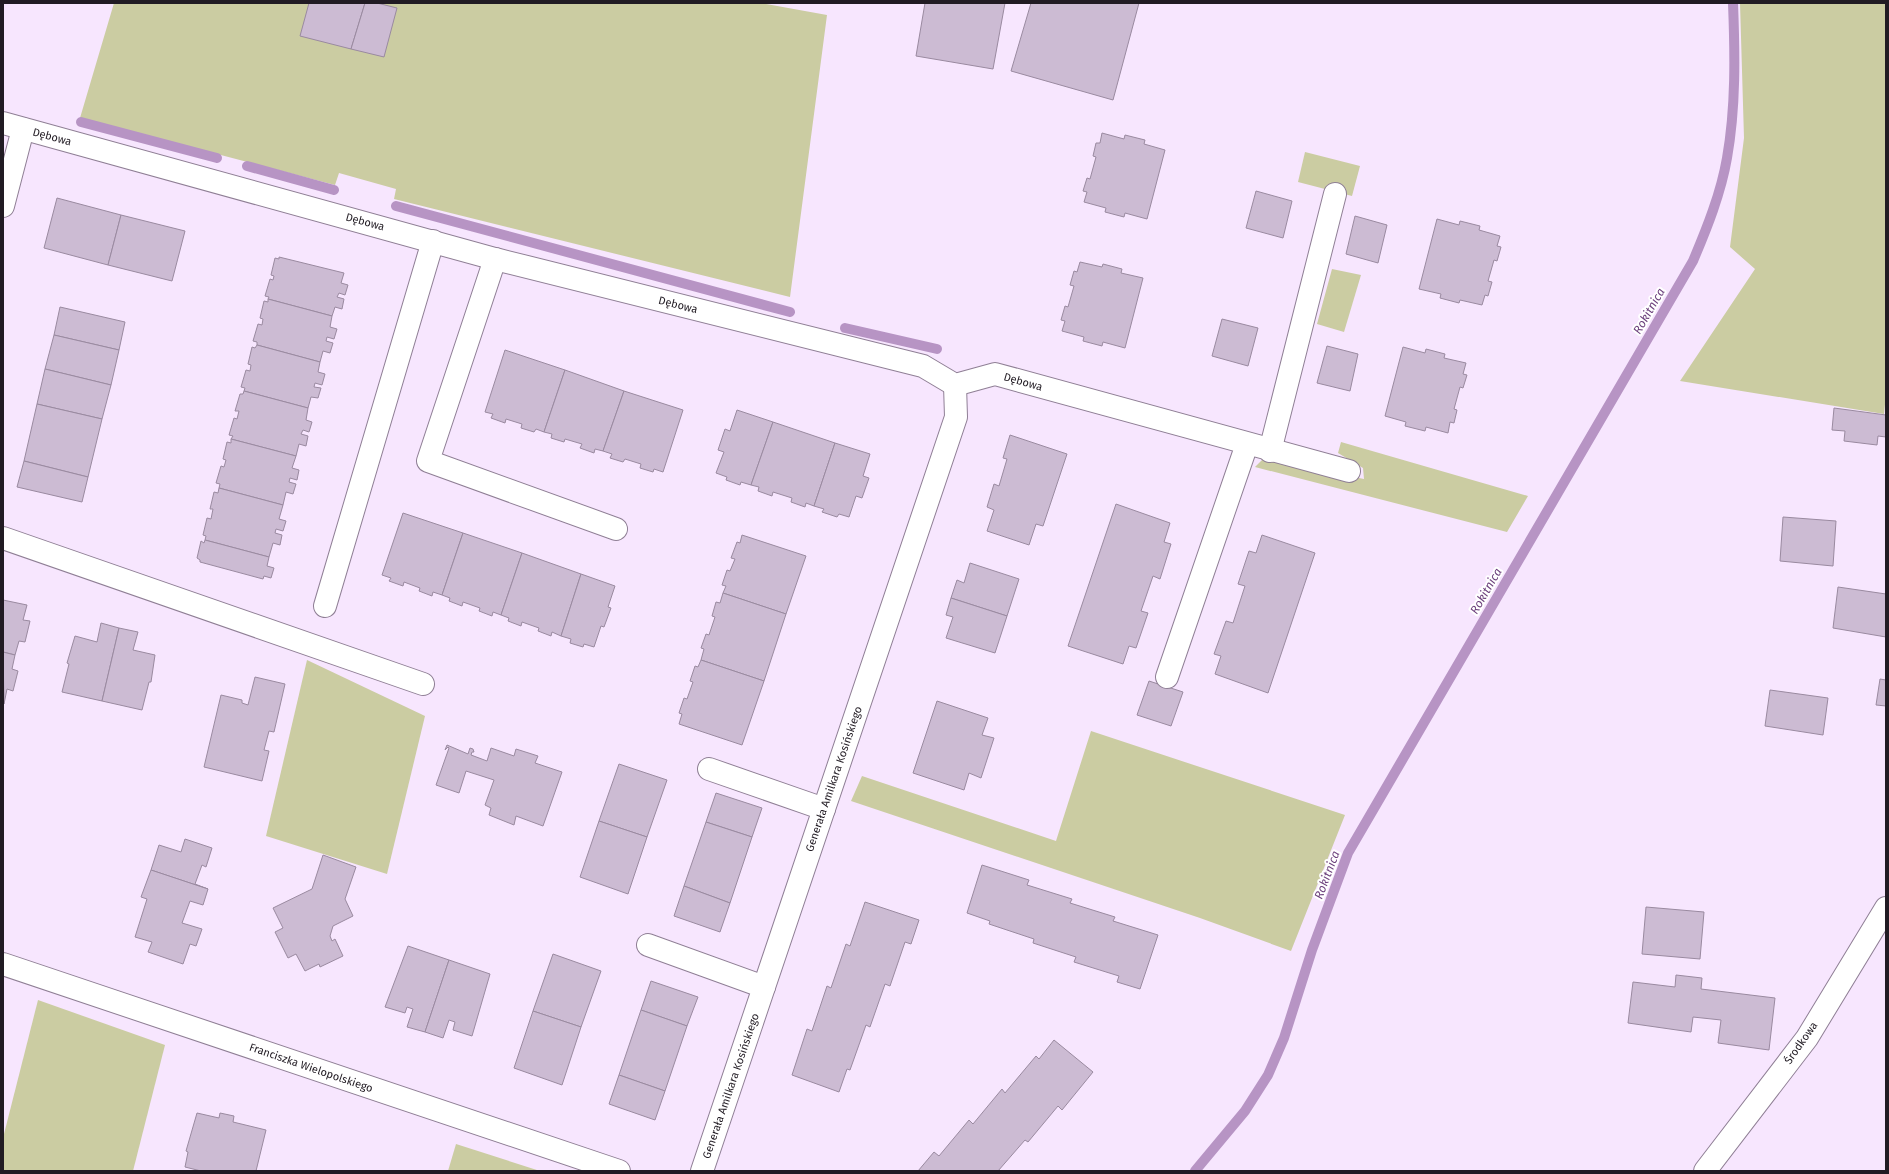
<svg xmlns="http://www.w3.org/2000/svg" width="1889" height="1174" viewBox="0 0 1889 1174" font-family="'Fira Sans',sans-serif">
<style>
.green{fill:#cbcca2}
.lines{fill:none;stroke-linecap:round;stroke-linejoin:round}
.stream{stroke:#b794c4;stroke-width:10}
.building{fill:#ccbbd3;stroke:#9a8aa0}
.minor-casing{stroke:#8f7f95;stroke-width:24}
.minor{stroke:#fff;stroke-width:22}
.labels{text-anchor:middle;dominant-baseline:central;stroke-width:4;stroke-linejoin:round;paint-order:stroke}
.street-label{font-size:11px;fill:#211b23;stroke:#fff}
.water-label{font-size:12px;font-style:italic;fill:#6c407c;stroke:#fff}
</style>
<rect width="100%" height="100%" fill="#f7e6fe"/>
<g class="green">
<polygon points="114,3 760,3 827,15 790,297 394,199 396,189 339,173 335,185 80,118"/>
<polygon points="1740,3 1886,3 1886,395 1884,414 1680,381 1755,269 1730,247 1744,138"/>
<polygon points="1305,152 1360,166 1352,196 1298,182"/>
<polygon points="1332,269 1361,275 1344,332 1317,324"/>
<polygon points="1341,442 1528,496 1507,532 1255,467 1263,459 1364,479 1363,468 1338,453"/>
<polygon points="307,660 425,716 387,874 266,836"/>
<polygon points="1091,731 1345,815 1291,951 1200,918 851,801 862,776 1056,841"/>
<polygon points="38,1000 165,1045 133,1171 3,1171 3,1138"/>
<polygon points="456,1144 540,1171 448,1171"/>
</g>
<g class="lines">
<g class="stream">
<polyline points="81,122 217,158"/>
<polyline points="247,166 334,190"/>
<polyline points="396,206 790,312"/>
<polyline points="845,328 937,349"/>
<path d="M1195 1171 1245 1111 1268 1075 1284 1038 1312 950 1348 853 1693 261C1707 228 1721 193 1727 158 1736 107 1735 54 1733 3"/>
</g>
</g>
<g class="building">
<polygon points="309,3 365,3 351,49 300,36"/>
<polygon points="365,3 377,3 397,8 384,57 351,49"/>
<polygon points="925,3 1005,3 993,69 916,56"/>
<polygon points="1031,3 1139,3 1113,100 1011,71"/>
<polygon points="1102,133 1124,139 1125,135 1145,140 1144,144 1165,150 1147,219 1125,213 1124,217 1105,212 1106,208 1084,202 1087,192 1083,191 1087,178 1090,179 1096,157 1093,156 1096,143 1100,143"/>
<polygon points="1256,191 1292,201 1283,238 1246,228"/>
<polygon points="57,198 121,215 108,265 44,248"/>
<polygon points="121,215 185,231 172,281 108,265"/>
<polygon points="1355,216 1387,225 1378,263 1346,254"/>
<polygon points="1437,219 1459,225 1460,221 1480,226 1479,230 1500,236 1497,246 1501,247 1497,261 1494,260 1488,281 1492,282 1488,296 1485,295 1482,305 1460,300 1459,303 1440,298 1441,294 1419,289"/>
<polygon points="279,257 344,273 341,283 348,285 345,295 339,293 337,297 344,299 342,309 335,307 332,316 268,299 269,297 265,296 270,279 273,280 274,276 271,275 275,258 279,259"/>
<polygon points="1080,262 1102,267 1103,264 1122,269 1121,273 1143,278 1125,348 1103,342 1102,346 1083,341 1084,337 1062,331 1065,321 1061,320 1065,306 1068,307 1074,286 1070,285 1074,271 1077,272"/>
<polygon points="268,299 332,316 330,327 337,329 334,339 327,337 326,341 333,343 330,353 323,351 320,362 257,345 257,342 253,341 258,324 262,325 263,319 260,318 264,301 268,302"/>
<polygon points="60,307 125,322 119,350 54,335"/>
<polygon points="1222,319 1258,328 1248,366 1212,356"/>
<polygon points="54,335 119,350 111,385 45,369"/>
<polygon points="257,345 320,362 318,372 325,374 322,385 315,383 314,387 321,388 318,398 311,397 308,408 244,391 245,388 241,387 246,370 250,371 251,365 248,364 252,347 255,348"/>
<polygon points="1327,346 1358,354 1350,391 1317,383"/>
<polygon points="1403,347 1425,353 1426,349 1445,354 1444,358 1466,363 1463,374 1467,375 1463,388 1460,387 1454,409 1457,410 1454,423 1450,422 1448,433 1426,427 1425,431 1405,426 1406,422 1385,416"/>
<polygon points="505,350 565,370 544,432 536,429 534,432 521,428 522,424 506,419 505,423 491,418 493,414 485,412"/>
<polygon points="45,369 111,385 102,419 37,404"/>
<polygon points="565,370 624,391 603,451 595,449 594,453 580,448 582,444 565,439 564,442 551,438 552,434 544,432"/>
<polygon points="244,391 308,408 306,420 312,422 309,432 303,430 301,434 308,436 306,446 299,444 296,456 231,439 233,436 229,435 234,418 237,419 239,411 235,411 240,394 243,394"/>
<polygon points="624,391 683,410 663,472 654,469 653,472 640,468 641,464 625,459 623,462 610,458 612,454 603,451"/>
<polygon points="37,404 102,419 88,477 24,461"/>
<polygon points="1834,408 1886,415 1886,437 1878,436 1877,445 1844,441 1845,431 1832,430"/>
<polygon points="737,410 773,422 751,485 741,482 740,485 726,480 727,477 716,473 724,452 718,450 725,429 730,431"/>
<polygon points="773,422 835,443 814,506 806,503 805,507 791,502 792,498 773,492 772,496 758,491 759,487 751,485"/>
<polygon points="1010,435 1067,454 1043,526 1036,524 1029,545 987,531 994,510 987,507 994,484 999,486 1007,459 1003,458"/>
<polygon points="231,439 296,456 292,468 299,470 297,480 290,478 289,482 296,484 293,494 286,492 283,505 219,488 220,484 216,483 221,466 224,467 226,460 223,459 227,442 231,443"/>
<polygon points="835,443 870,454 863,476 869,478 862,498 856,496 849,517 839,514 837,517 822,512 824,509 814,506"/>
<polygon points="24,461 88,477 82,502 17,487"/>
<polygon points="219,488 283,505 279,519 286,521 283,531 276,529 275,533 282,535 280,545 273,543 269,557 205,540 206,536 203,535 207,518 211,519 213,509 210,509 214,492 218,493"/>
<polygon points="1116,504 1170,523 1164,542 1171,544 1160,579 1153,576 1141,611 1148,613 1136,648 1129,646 1123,664 1068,646"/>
<polygon points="403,513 463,533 442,595 433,592 432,596 419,591 420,588 404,582 403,586 389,581 391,578 382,575"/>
<polygon points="1783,517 1836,521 1833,566 1780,561"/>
<polygon points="463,533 522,553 501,615 493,612 492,616 479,611 480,608 463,602 462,606 449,601 450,598 442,595"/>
<polygon points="742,535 806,556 786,614 723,593 726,586 722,585 727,570 730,571 735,559 731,558 737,542 740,543"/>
<polygon points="1262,535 1315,553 1268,693 1215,674 1221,656 1214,654 1226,621 1233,623 1245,586 1238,584 1249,551 1256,553"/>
<polygon points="205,540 269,557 267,566 274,568 271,578 264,576 263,579 200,562 200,560 197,558 201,541 204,543"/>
<polygon points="522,553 581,574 561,636 552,632 551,636 538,631 539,628 522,622 521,626 508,621 509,618 501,615"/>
<polygon points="970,563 1019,579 1007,616 951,598 957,580 964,583"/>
<polygon points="581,574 615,586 608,607 611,608 604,627 601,626 594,647 584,644 583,647 570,643 571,639 561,636"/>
<polygon points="1838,587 1886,594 1886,637 1833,628"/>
<polygon points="723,593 786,614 764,681 701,660 704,649 701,648 706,634 709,635 715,617 712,616 716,602 720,603"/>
<polygon points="951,598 1007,616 995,653 946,638 953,617 946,615"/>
<polygon points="3,600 27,605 23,620 30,621 25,642 19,641 15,655 3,652"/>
<polygon points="101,623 119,628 102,701 62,692 69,664 67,663 75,636 97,642"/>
<polygon points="119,628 138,632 133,650 155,655 151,682 149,682 142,710 102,701"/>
<polygon points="3,652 15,655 12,669 18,671 13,691 7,689 4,704"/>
<polygon points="701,660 764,681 742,745 679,724 682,714 679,713 684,698 687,699 693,682 690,681 695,666 698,667"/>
<polygon points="255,677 285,684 274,732 269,731 264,750 269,751 262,781 204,767 221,695 242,700 242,703 248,705"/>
<polygon points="1880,679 1886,680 1886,706 1876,705"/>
<polygon points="1149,681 1183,692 1171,726 1137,715"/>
<polygon points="1770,690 1828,698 1823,735 1765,726"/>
<polygon points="937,701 988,718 982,735 994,738 981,778 969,773 964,790 913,773"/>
<polygon points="447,745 468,754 470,748 473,749 474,752 472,752 471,755 487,761 491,748 514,756 516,749 538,756 535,763 562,772 543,826 516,816 514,825 489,815 491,808 485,805 494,780 466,771 459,793 436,785 449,748 448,747 445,750"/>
<polygon points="619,764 667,780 647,837 599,821"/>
<polygon points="716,793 762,808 752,837 706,822"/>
<polygon points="599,821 647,837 628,894 580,877"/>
<polygon points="706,822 752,837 730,903 684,886"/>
<polygon points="185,839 212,848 206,867 202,865 195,884 208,889 151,870 159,845 181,852"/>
<polygon points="323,855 356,867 345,899 353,916 333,926 330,936 332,941 335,939 343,956 320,967 319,964 305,971 296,954 288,958 275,932 283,928 273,908 312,889"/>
<polygon points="982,865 1029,880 1027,885 1072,899 1070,903 1115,917 1113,921 1158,935 1140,989 1117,982 1119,976 1074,962 1076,957 1033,943 1034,939 989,924 990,921 967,913"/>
<polygon points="151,870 208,889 203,905 190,901 182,923 202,929 196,946 190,944 183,964 148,952 152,942 135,937 147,899 141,897"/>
<polygon points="684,886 730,903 720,932 674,916"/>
<polygon points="865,902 919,920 911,944 905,942 890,986 885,984 870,1027 866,1025 850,1070 847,1069 839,1092 792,1075 807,1029 812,1031 827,986 831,988 846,944 850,946"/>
<polygon points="1646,907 1704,912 1700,959 1642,954"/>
<polygon points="408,946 449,960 425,1032 407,1027 413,1009 407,1007 405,1013 385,1007"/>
<polygon points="553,954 601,971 581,1027 533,1011"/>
<polygon points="449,960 490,974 472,1036 453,1030 455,1022 449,1020 443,1038 425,1032"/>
<polygon points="1676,975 1702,978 1701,989 1775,998 1769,1050 1718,1043 1721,1020 1693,1017 1691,1032 1628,1023 1633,982 1675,987"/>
<polygon points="651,981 698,997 687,1026 641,1010"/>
<polygon points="641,1010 687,1026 665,1091 619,1075"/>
<polygon points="533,1011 581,1027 562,1085 514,1068"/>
<polygon points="1054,1040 1093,1072 1062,1110 1058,1106 1028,1142 1025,1140 998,1171 918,1171 934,1152 939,1156 969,1120 973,1124 1002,1089 1005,1093 1036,1056 1039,1059"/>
<polygon points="619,1075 665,1091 655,1120 609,1104"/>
<polygon points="197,1113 219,1118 220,1113 234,1116 233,1122 266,1130 256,1171 201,1171 185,1167 188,1152 186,1151"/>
</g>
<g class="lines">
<g class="minor-casing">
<g id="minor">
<polyline points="3,123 495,259 923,366 955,385 995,374 1349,471"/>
<polyline points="3,206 23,129"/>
<polyline points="495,259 428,461 616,529"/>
<polyline points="1270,451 1335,194"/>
<polyline points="3,538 423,684"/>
<polyline points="325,606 433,241"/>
<polyline points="1167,677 1247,444"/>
<polyline points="709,769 824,809"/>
<polyline points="648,945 764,987"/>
<polyline points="3,964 619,1171"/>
<polyline points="702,1171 956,417 955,385"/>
<polyline points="1705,1171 1807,1038 1886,908"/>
</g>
</g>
<use href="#minor" class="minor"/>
</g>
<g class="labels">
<g class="street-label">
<text transform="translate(52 137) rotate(15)">Dębowa</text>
<text transform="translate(365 222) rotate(15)">Dębowa</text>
<text transform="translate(678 305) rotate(14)">Dębowa</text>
<text transform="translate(1023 382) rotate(16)">Dębowa</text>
<text transform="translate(834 779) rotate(-71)">Generała Amilkara Kosińskiego</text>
<text transform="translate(1801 1043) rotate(-55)">Środkowa</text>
<text transform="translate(311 1068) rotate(19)">Franciszka Wielopolskiego</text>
<text transform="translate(731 1086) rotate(-71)">Generała Amilkara Kosińskiego</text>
</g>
<g class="water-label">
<text transform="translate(1649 311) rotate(-60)">Rokitnica</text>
<text transform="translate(1486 591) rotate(-60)">Rokitnica</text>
<text transform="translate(1327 875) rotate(-69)">Rokitnica</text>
</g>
</g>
<rect width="1889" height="1174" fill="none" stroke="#211b23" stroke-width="8"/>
</svg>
